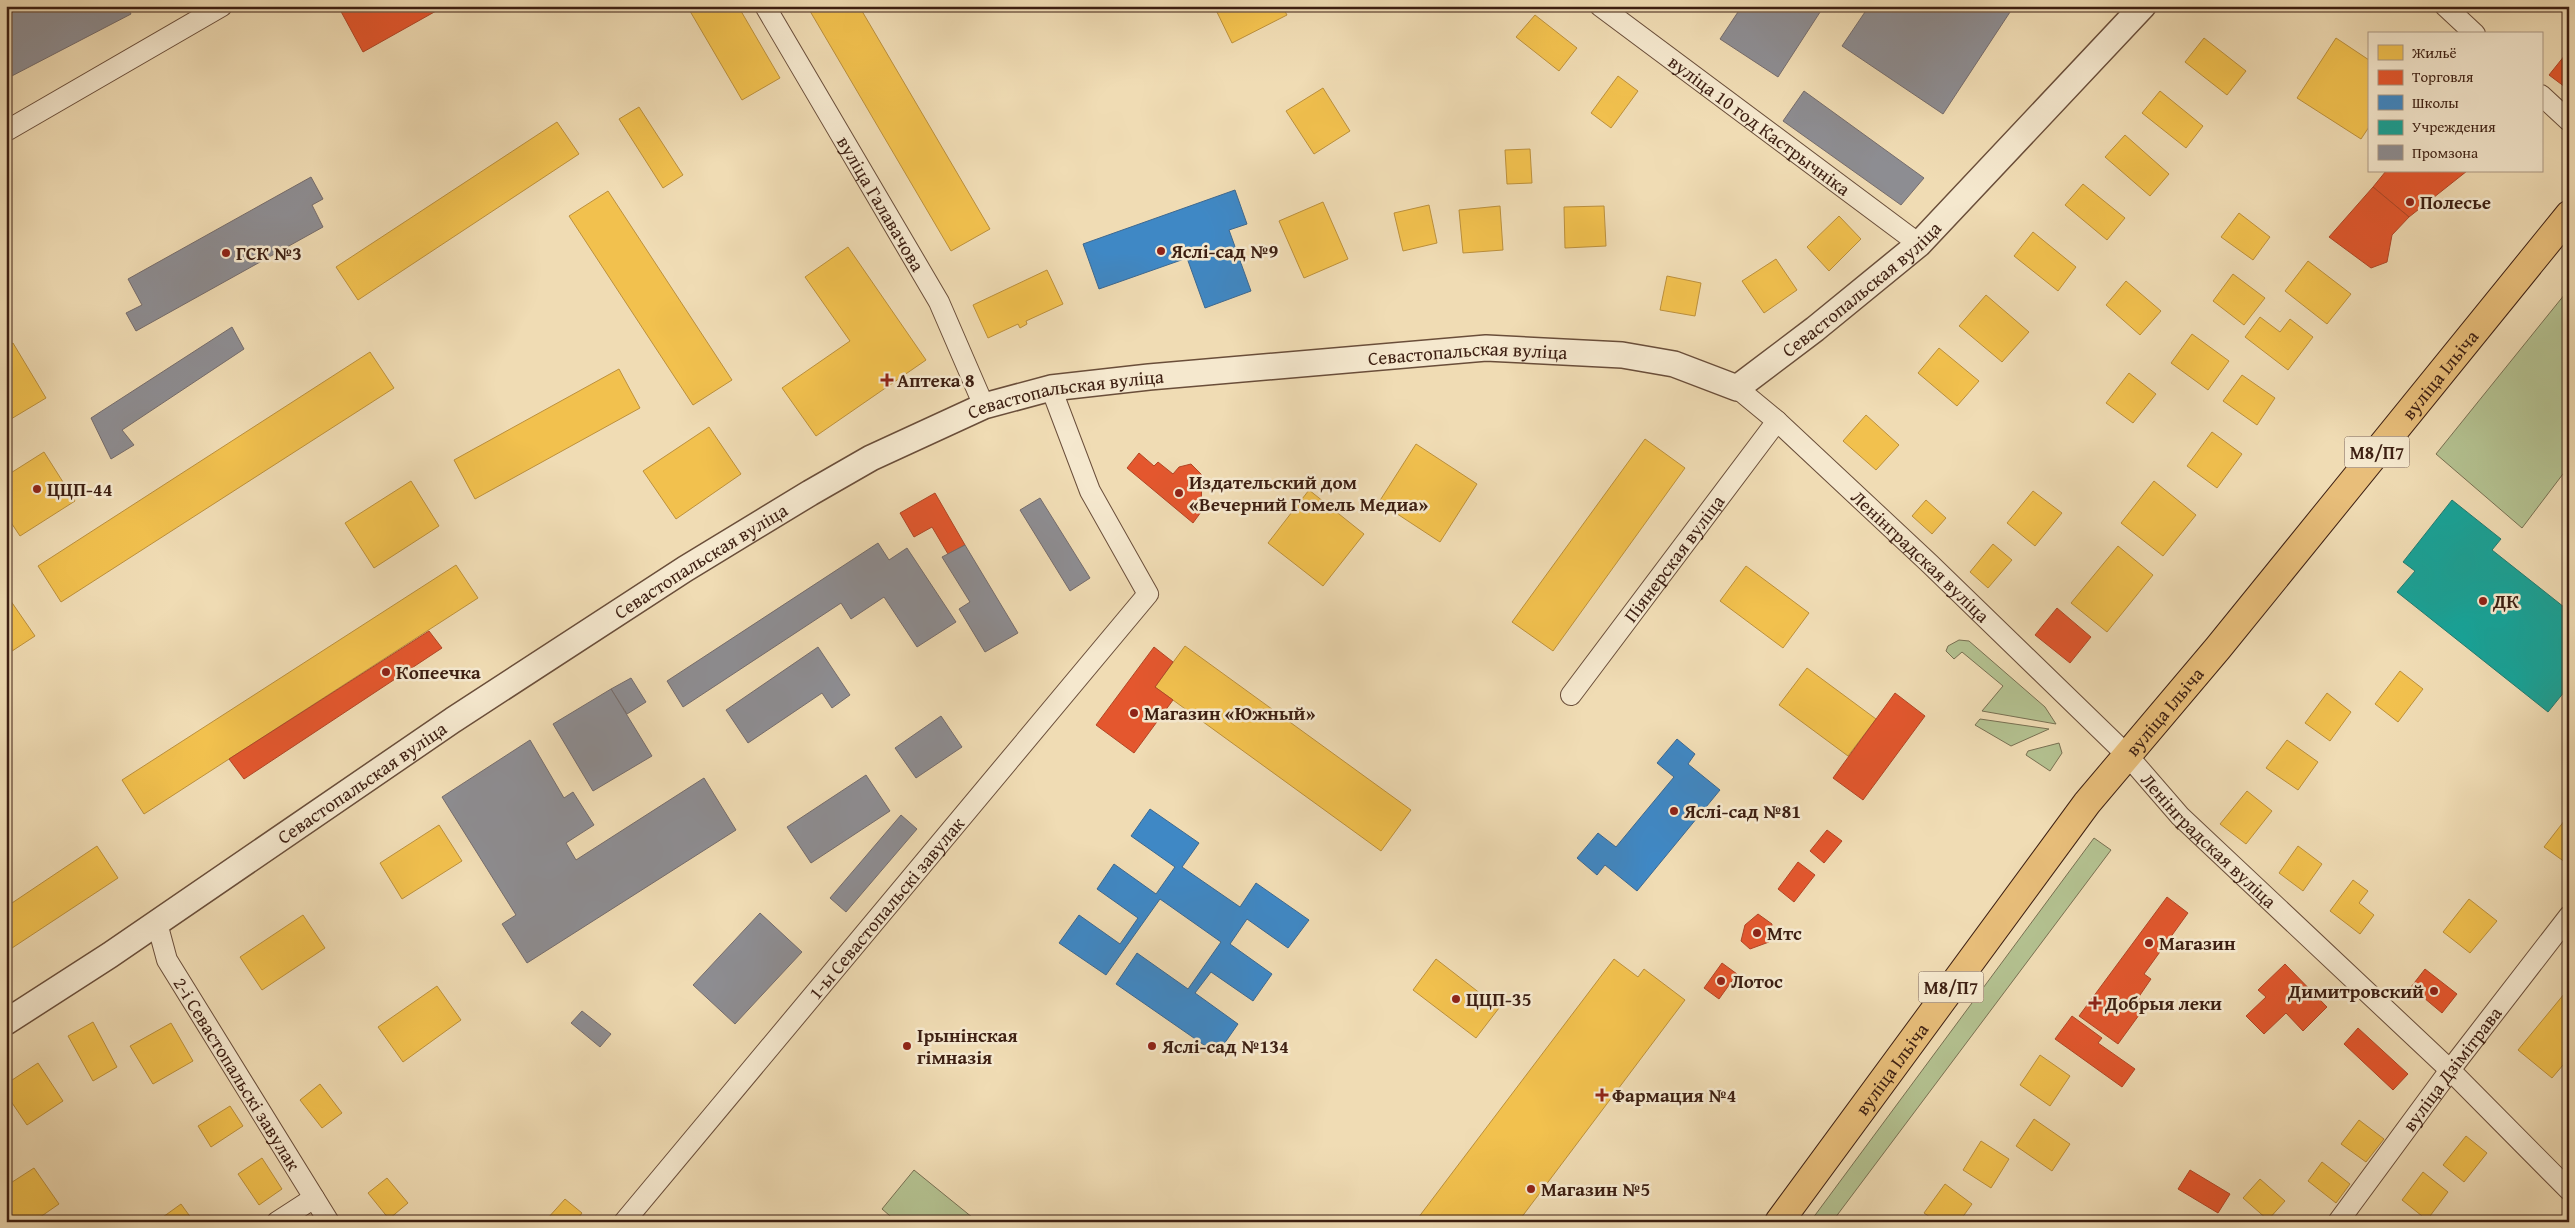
<svg xmlns="http://www.w3.org/2000/svg" width="2575" height="1228" viewBox="0 0 2575 1228" font-family="'Gentium Book Plus',serif">
<style>
.green{fill:#b4c291;stroke:#787052}
.homes{fill:#f2c14e;stroke:#bc903c}
.shops{fill:#e4572e;stroke:#b24626}
.schools{fill:#3f88c5;stroke:#3e688f}
.public{fill:#17a398;stroke:#227b70}
.industry{fill:#8d8d92;stroke:#756c6c}
.lines{fill:none;stroke-linecap:round;stroke-linejoin:round}
.minor-casing{stroke:#6a4e3a;stroke-width:22}
.tertiary-casing{stroke:#6a4e3a;stroke-width:28}
.primary-casing{stroke:#3d1f12;stroke-width:30}
.minor{stroke:#f5e8ce;stroke-width:20}
.tertiary{stroke:#f5e8ce;stroke-width:25}
.primary{stroke:#e8be7a;stroke-width:28}
.poi-dot{fill:#8f2418;stroke:#f5e8ce;stroke-width:2}
.labels{text-anchor:middle;dominant-baseline:central;stroke-width:5;stroke-linejoin:round;paint-order:stroke}
.shield{fill:#f5e8ce;stroke:#745b4a;stroke-width:1}
.shield-label{font-size:18px;font-weight:bold;fill:#3d1f12}
.street-label{font-size:19px;fill:#3d1f12;stroke:#f5e8ce}
.poi-label{font-size:19px;font-weight:bold;fill:#3d1f12;stroke:#f5e8ce;text-anchor:start}
</style>
<rect width="100%" height="100%" fill="#f0dcb4"/>
<filter id="stains"><feTurbulence type="fractalNoise" baseFrequency=".004" numOctaves="4"/><feColorMatrix values="0 0 0 0 .2 0 0 0 0 .09 0 0 0 0 .02 0 0 0 .5 -.17"/></filter>
<radialGradient id="worn" r=".72"><stop offset=".6" stop-color="#630" stop-opacity="0"/><stop offset="1" stop-color="#630" stop-opacity=".3"/></radialGradient>
<g class="green">
<polygon points="2569,289 2569,466 2522,528 2436,454"/>
<polygon points="1959,640 1969,641 2045,707 2056,724 1982,711 2003,686 1962,652 1954,659 1946,651 1948,646"/>
<polygon points="1980,719 2049,729 2011,746 1975,725"/>
<polygon points="2059,743 2062,753 2050,771 2026,755 2028,751"/>
<polygon points="2094,838 2111,850 1832,1222 1810,1222"/>
<polygon points="914,1170 978,1222 897,1222 882,1209"/>
</g>
<g class="homes">
<polygon points="687,6 738,6 780,78 742,100"/>
<polygon points="807,6 859,6 990,229 951,251"/>
<polygon points="1214,6 1282,6 1287,15 1232,43"/>
<polygon points="1535,15 1577,48 1559,71 1516,37"/>
<polygon points="2204,38 2246,71 2227,95 2185,62"/>
<polygon points="2336,38 2369,60 2369,127 2361,139 2297,98"/>
<polygon points="1618,76 1638,91 1611,128 1591,113"/>
<polygon points="1323,88 1350,131 1314,154 1286,111"/>
<polygon points="2160,91 2203,126 2186,148 2142,113"/>
<polygon points="639,107 683,175 663,188 619,119"/>
<polygon points="557,122 579,154 358,300 336,267"/>
<polygon points="2125,135 2169,174 2150,196 2105,157"/>
<polygon points="1530,149 1532,183 1507,184 1505,150"/>
<polygon points="2083,184 2125,218 2107,240 2065,205"/>
<polygon points="608,191 732,380 693,405 569,216"/>
<polygon points="1323,202 1348,259 1304,278 1279,221"/>
<polygon points="1429,205 1437,243 1403,251 1394,213"/>
<polygon points="1500,206 1503,250 1463,253 1459,210"/>
<polygon points="1604,206 1606,246 1565,248 1564,207"/>
<polygon points="2239,213 2270,237 2253,260 2221,237"/>
<polygon points="1839,216 1861,239 1829,271 1807,247"/>
<polygon points="2033,232 2076,267 2058,291 2014,256"/>
<polygon points="848,247 926,360 816,436 782,388 850,341 805,277"/>
<polygon points="1776,259 1797,290 1764,313 1742,281"/>
<polygon points="2308,261 2351,294 2327,324 2285,291"/>
<polygon points="1047,270 1063,304 1026,321 1027,324 1020,328 1018,324 988,338 973,305"/>
<polygon points="2233,274 2265,298 2244,325 2213,301"/>
<polygon points="1667,276 1701,283 1695,316 1660,310"/>
<polygon points="2126,281 2161,311 2140,335 2106,305"/>
<polygon points="1986,295 2029,332 2002,362 1959,326"/>
<polygon points="2260,317 2280,332 2290,319 2313,337 2288,370 2245,337"/>
<polygon points="2192,334 2229,361 2208,390 2171,363"/>
<polygon points="13,343 46,398 6,422 6,347"/>
<polygon points="1939,348 1979,381 1957,406 1918,373"/>
<polygon points="370,352 394,388 61,602 38,566"/>
<polygon points="619,369 640,408 475,499 454,460"/>
<polygon points="2129,373 2156,394 2133,423 2106,403"/>
<polygon points="2242,375 2275,398 2257,425 2223,401"/>
<polygon points="1866,415 1899,445 1876,470 1843,441"/>
<polygon points="709,427 741,474 676,519 643,471"/>
<polygon points="2212,432 2242,454 2217,488 2187,466"/>
<polygon points="1645,439 1685,468 1553,651 1512,622"/>
<polygon points="1416,444 1477,484 1440,542 1379,502"/>
<polygon points="44,452 75,501 20,536 6,515 6,476"/>
<polygon points="411,481 439,526 374,568 345,523"/>
<polygon points="2154,481 2196,515 2163,556 2121,523"/>
<polygon points="1309,490 1364,534 1323,586 1268,543"/>
<polygon points="2033,491 2062,513 2035,546 2007,523"/>
<polygon points="1926,500 1946,518 1932,534 1912,516"/>
<polygon points="1993,544 2012,560 1988,588 1970,572"/>
<polygon points="2118,546 2153,575 2107,632 2071,603"/>
<polygon points="456,565 478,598 144,814 122,780"/>
<polygon points="1746,566 1809,613 1783,648 1720,601"/>
<polygon points="6,594 35,636 6,655"/>
<polygon points="1185,646 1411,810 1381,851 1155,687"/>
<polygon points="1807,668 1876,719 1848,756 1779,705"/>
<polygon points="2400,671 2423,689 2398,722 2375,704"/>
<polygon points="2327,693 2351,712 2330,741 2305,723"/>
<polygon points="2287,740 2318,762 2298,790 2266,768"/>
<polygon points="2247,791 2272,811 2246,844 2220,824"/>
<polygon points="2568,816 2569,816 2569,865 2544,847"/>
<polygon points="439,825 462,861 402,899 380,863"/>
<polygon points="97,846 118,878 6,952 6,907"/>
<polygon points="2298,846 2322,864 2303,891 2279,873"/>
<polygon points="2353,880 2368,891 2359,903 2374,915 2360,934 2330,911"/>
<polygon points="2469,899 2497,921 2470,953 2443,932"/>
<polygon points="303,915 325,948 262,990 240,957"/>
<polygon points="1436,959 1499,1008 1476,1038 1413,990"/>
<polygon points="1614,959 1638,977 1644,969 1685,1000 1518,1222 1415,1222"/>
<polygon points="437,986 461,1020 403,1062 378,1027"/>
<polygon points="2569,988 2569,1058 2552,1078 2518,1050"/>
<polygon points="93,1022 117,1067 93,1081 68,1036"/>
<polygon points="171,1023 193,1061 153,1084 130,1046"/>
<polygon points="2040,1055 2070,1076 2050,1106 2020,1085"/>
<polygon points="38,1063 63,1101 27,1125 6,1094 6,1084"/>
<polygon points="320,1084 342,1113 322,1128 300,1100"/>
<polygon points="230,1106 243,1126 211,1147 198,1126"/>
<polygon points="2034,1119 2070,1144 2052,1171 2016,1146"/>
<polygon points="2359,1120 2384,1139 2366,1162 2341,1144"/>
<polygon points="2466,1136 2487,1153 2464,1182 2443,1165"/>
<polygon points="1981,1141 2009,1159 1991,1188 1963,1170"/>
<polygon points="262,1158 282,1189 259,1205 238,1174"/>
<polygon points="2322,1162 2350,1184 2336,1203 2308,1181"/>
<polygon points="34,1168 59,1204 33,1222 6,1222 6,1186"/>
<polygon points="2423,1172 2448,1192 2427,1220 2402,1200"/>
<polygon points="387,1178 408,1203 389,1219 368,1193"/>
<polygon points="2260,1179 2285,1201 2268,1220 2243,1198"/>
<polygon points="1945,1184 1972,1204 1959,1222 1937,1222 1924,1213"/>
<polygon points="565,1199 582,1213 575,1222 550,1222 547,1219"/>
<polygon points="181,1204 194,1222 156,1222"/>
</g>
<g class="shops">
<polygon points="338,6 445,6 363,52"/>
<polygon points="2569,50 2569,90 2549,75"/>
<polygon points="2386,171 2467,171 2409,217 2373,187"/>
<polygon points="2373,187 2409,217 2392,235 2387,262 2371,268 2329,237"/>
<polygon points="1139,453 1154,466 1158,462 1173,474 1179,467 1191,464 1202,475 1201,512 1193,523 1127,468"/>
<polygon points="935,493 965,545 948,554 932,527 914,537 900,513"/>
<polygon points="2057,608 2091,637 2070,663 2035,635"/>
<polygon points="429,631 442,648 244,779 229,759"/>
<polygon points="1154,647 1173,662 1155,687 1173,700 1134,753 1096,725"/>
<polygon points="1895,693 1925,716 1863,800 1833,778"/>
<polygon points="1827,830 1842,841 1824,863 1810,851"/>
<polygon points="1798,862 1815,875 1794,902 1778,889"/>
<polygon points="2167,897 2188,913 2144,974 2151,979 2138,998 2147,1004 2118,1044 2079,1016"/>
<polygon points="1758,914 1772,924 1769,942 1750,949 1741,941 1745,925"/>
<polygon points="1722,963 1737,974 1719,999 1704,988"/>
<polygon points="2285,964 2327,1007 2303,1031 2286,1013 2264,1034 2246,1016 2266,997 2258,990"/>
<polygon points="2425,969 2457,994 2442,1013 2411,987"/>
<polygon points="2072,1016 2102,1038 2098,1043 2135,1069 2122,1087 2055,1039"/>
<polygon points="2358,1028 2408,1074 2393,1090 2344,1044"/>
<polygon points="2190,1170 2230,1194 2218,1213 2178,1189"/>
</g>
<g class="schools">
<polygon points="1235,190 1247,224 1229,230 1251,291 1205,308 1187,258 1099,289 1083,244"/>
<polygon points="1677,739 1695,754 1688,764 1720,790 1637,891 1605,865 1597,875 1577,858 1598,833 1616,847 1674,777 1657,763"/>
<polygon points="1150,809 1199,843 1182,867 1240,907 1256,883 1309,920 1288,948 1247,919 1230,944 1272,974 1253,1001 1211,972 1195,993 1238,1024 1217,1054 1116,984 1137,953 1188,989 1221,942 1160,899 1106,975 1059,943 1079,915 1120,944 1138,918 1097,889 1114,864 1156,894 1175,867 1131,836"/>
</g>
<polygon class="public" points="2452,500 2501,539 2492,550 2569,611 2569,686 2548,712 2397,592 2415,571 2403,562"/>
<g class="industry">
<polygon points="6,6 127,6 131,14 6,79"/>
<polygon points="1742,6 1824,6 1778,77 1720,39"/>
<polygon points="1856,6 2014,6 1943,114 1842,46 1865,12"/>
<polygon points="1804,91 1924,178 1901,205 1783,121"/>
<polygon points="311,177 323,199 312,205 323,227 136,331 126,313 142,305 128,279"/>
<polygon points="232,327 244,349 122,430 134,445 111,459 91,418"/>
<polygon points="1040,498 1090,578 1070,591 1020,510"/>
<polygon points="878,543 889,560 907,548 956,622 917,647 884,597 851,619 841,603 683,707 667,681"/>
<polygon points="965,545 1018,633 985,652 959,609 970,602 942,557"/>
<polygon points="818,647 850,695 832,708 822,693 748,743 726,710"/>
<polygon points="631,678 646,702 627,714 611,689"/>
<polygon points="611,689 652,756 593,791 553,724"/>
<polygon points="941,716 962,747 916,778 895,748"/>
<polygon points="530,740 564,798 573,792 594,825 566,843 576,860 704,778 736,830 527,963 502,924 516,915 442,797"/>
<polygon points="866,775 890,811 811,863 787,827"/>
<polygon points="901,815 917,829 846,912 830,898"/>
<polygon points="760,913 802,952 735,1024 693,985"/>
<polygon points="582,1011 611,1034 600,1047 571,1023"/>
</g>
<g class="lines">
<g class="minor-casing">
<g id="minor">
<path id="s1" d="M765 6 939 302 984 406"/>
<path id="s2" d="M1600 6 1919 244"/>
<polyline points="2445,6 2475,34"/>
<polyline points="2541,95 2569,121"/>
<polyline points="6,131 222,6"/>
<path id="s3" d="M1737 388 1777 421 1930 564 2128 756 2180 816 2450 1070 2569 1190"/>
<path id="s4" d="M1571 695 1777 421"/>
<path id="s5" d="M157 923 167 960 329 1222"/>
<polyline points="277,1222 314,1198"/>
<path id="s6" d="M624 1222 1148 594 1090 491 1051 388"/>
<path id="s7" d="M2338 1222 2450 1070 2569 916"/>
</g>
</g>
<g class="tertiary-casing">
<g id="tertiary">
<path id="s8" d="M6 1022 110 955 453 720 685 569 810 493 871 458 984 406 1051 388 1149 377 1486 348 1622 355 1674 364 1737 388 1815 329 1919 244 2143 6"/>
</g>
</g>
<g class="primary-casing">
<g id="primary">
<path id="s9" d="M1779 1222 2087 803 2218 648 2569 215"/>
</g>
</g>
<use href="#minor" class="minor"/>
<use href="#tertiary" class="tertiary"/>
<use href="#primary" class="primary"/>
</g>
<g class="poi-dot">
<circle cx="2410" cy="202" r="5"/>
<circle cx="1161" cy="251" r="5"/>
<circle cx="226" cy="253" r="5"/>
<path d="M884.5 372.5h5v5h5v5h-5v5h-5v-5h-5v-5h5z"/>
<circle cx="37" cy="489" r="5"/>
<circle cx="1179" cy="493" r="5"/>
<circle cx="2483" cy="601" r="5"/>
<circle cx="386" cy="672" r="5"/>
<circle cx="1134" cy="713" r="5"/>
<circle cx="1674" cy="811" r="5"/>
<circle cx="1757" cy="933" r="5"/>
<circle cx="2149" cy="943" r="5"/>
<circle cx="1721" cy="981" r="5"/>
<circle cx="2434" cy="991" r="5"/>
<circle cx="1456" cy="999" r="5"/>
<path d="M2092.5 995.5h5v5h5v5h-5v5h-5v-5h-5v-5h5z"/>
<circle cx="907" cy="1046" r="5"/>
<circle cx="1152" cy="1046" r="5"/>
<path d="M1599.5 1087.5h5v5h5v5h-5v5h-5v-5h-5v-5h5z"/>
<circle cx="1531" cy="1189" r="5"/>
</g>
<g class="labels">
<g class="shield">
<rect x="2344.5" y="436.5" width="65" height="31" rx="4"/>
<rect x="1918.5" y="971.5" width="65" height="31" rx="4"/>
</g>
<g class="shield-label">
<text x="2377" y="452">М8/П7</text>
<text x="1951" y="987">М8/П7</text>
</g>
<g class="street-label">
<text stroke="none"><textPath href="#s2" startOffset="199">вуліца 10 год Кастрычніка</textPath></text>
<text stroke="none"><textPath href="#s1" startOffset="229">вуліца Галавачова</textPath></text>
<text stroke="none"><textPath href="#s8" startOffset="2079">Севастопальская вуліца</textPath></text>
<text stroke="none"><textPath href="#s8" startOffset="1645">Севастопальская вуліца</textPath></text>
<text stroke="none"><textPath href="#s9" startOffset="1075">вуліца Ільіча</textPath></text>
<text stroke="none"><textPath href="#s8" startOffset="1240">Севастопальская вуліца</textPath></text>
<text stroke="none"><textPath href="#s3" startOffset="249">Ленінградская вуліца</textPath></text>
<text stroke="none"><textPath href="#s4" startOffset="171">Піянерская вуліца</textPath></text>
<text stroke="none"><textPath href="#s8" startOffset="834">Севастопальская вуліца</textPath></text>
<text stroke="none"><textPath href="#s9" startOffset="640">вуліца Ільіча</textPath></text>
<text stroke="none"><textPath href="#s8" startOffset="429">Севастопальская вуліца</textPath></text>
<text stroke="none"><textPath href="#s3" startOffset="654">Ленінградская вуліца</textPath></text>
<text stroke="none"><textPath href="#s6" startOffset="409">1-ы Севастопальскі завулак</textPath></text>
<text stroke="none"><textPath href="#s7" startOffset="191">вуліца Дзімітрава</textPath></text>
<text stroke="none"><textPath href="#s9" startOffset="190">вуліца Ільіча</textPath></text>
<text stroke="none"><textPath href="#s5" startOffset="172">2-і Севастопальскі завулак</textPath></text>
</g>
<g class="poi-label">
<text x="2420" y="202">Полесье</text>
<text x="1171" y="251">Яслі-сад №9</text>
<text x="236" y="253">ГСК №3</text>
<text x="897" y="380">Аптека 8</text>
<text x="1189" y="482">Издательский дом<tspan x="1189" dy="22">«Вечерний Гомель Медиа»</tspan></text>
<text x="47" y="489">ЦЦП-44</text>
<text x="2493" y="601">ДК</text>
<text x="396" y="672">Копеечка</text>
<text x="1144" y="713">Магазин «Южный»</text>
<text x="1684" y="811">Яслі-сад №81</text>
<text x="1767" y="933">Мтс</text>
<text x="2159" y="943">Магазин</text>
<text x="1731" y="981">Лотос</text>
<text x="2424" y="991" text-anchor="end">Димитровский</text>
<text x="1466" y="999">ЦЦП-35</text>
<text x="2105" y="1003">Добрыя леки</text>
<text x="917" y="1035">Ірынінская<tspan x="917" dy="22">гімназія</tspan></text>
<text x="1162" y="1046">Яслі-сад №134</text>
<text x="1612" y="1095">Фармация №4</text>
<text x="1541" y="1189">Магазин №5</text>
</g>
</g>
<rect width="2575" height="1228" fill="none" stroke="#f0dcb4" stroke-width="25"/>
<rect x="8" y="8" width="2560" height="1213" fill="none" stroke="#3d1f12" stroke-width="2.5"/>
<rect x="12" y="12" width="2550" height="1203" fill="none" stroke="#3d1f12"/>
<rect x="2368" y="32" width="175" height="140" fill="#f5e8ce" stroke="#ab9883"/>
<rect x="2378" y="45" width="25" height="15" fill="#f2c14e" stroke="#ab9883"/>
<text x="2412" y="58" font-size="15" fill="#3d1f12">Жильё</text>
<rect x="2378" y="70" width="25" height="15" fill="#e4572e" stroke="#ab9883"/>
<text x="2412" y="82" font-size="15" fill="#3d1f12">Торговля</text>
<rect x="2378" y="95" width="25" height="15" fill="#3f88c5" stroke="#ab9883"/>
<text x="2412" y="108" font-size="15" fill="#3d1f12">Школы</text>
<rect x="2378" y="120" width="25" height="15" fill="#17a398" stroke="#ab9883"/>
<text x="2412" y="132" font-size="15" fill="#3d1f12">Учреждения</text>
<rect x="2378" y="145" width="25" height="15" fill="#8d8d92" stroke="#ab9883"/>
<text x="2412" y="158" font-size="15" fill="#3d1f12">Промзона</text>
<rect width="100%" height="100%" filter="url(#stains)"/>
<rect width="100%" height="100%" fill="url(#worn)"/>
</svg>
